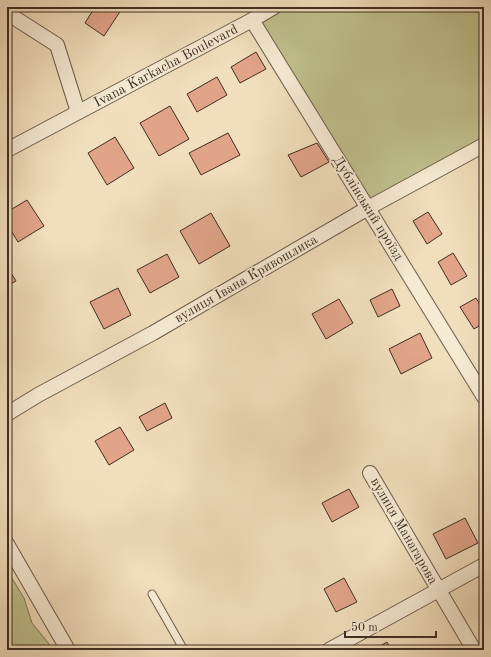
<svg xmlns="http://www.w3.org/2000/svg" width="491" height="657" viewBox="0 0 491 657" font-family="'Old Standard TT',serif">
<style>
.green{fill:#bfc08d;stroke:#7f7759}
.building{fill:#e1a489;stroke:#3f2e25}
.lines{fill:none;stroke-linecap:round;stroke-linejoin:round}
.service-casing{stroke:#6c5a4b;stroke-width:9}
.minor-casing{stroke:#6c5a4b;stroke-width:16}
.service{stroke:#f6ead3;stroke-width:7}
.minor{stroke:#f6ead3;stroke-width:14}
.labels{text-anchor:middle;dominant-baseline:central;stroke-width:3;stroke-linejoin:round;paint-order:stroke}
.street-label{font-size:14px;fill:#3f2e25;stroke:#f6ead3}
</style>
<rect width="100%" height="100%" fill="#f1debc"/>
<filter id="stains"><feTurbulence type="fractalNoise" baseFrequency=".005" numOctaves="4"/><feColorMatrix values="0 0 0 0 .2 0 0 0 0 .09 0 0 0 0 .02 0 0 0 .5 -.17"/></filter>
<radialGradient id="worn" r=".72"><stop offset=".6" stop-color="#630" stop-opacity="0"/><stop offset="1" stop-color="#630" stop-opacity=".3"/></radialGradient>
<g class="green">
<polygon points="274,7 484,7 484,142 368,208 252,20"/>
<polygon points="7,570 24,598 32,623 54,650 7,650"/>
</g>
<g class="building">
<polygon points="95,7 123,7 104,36 85,23"/>
<polygon points="256,52 266,69 240,83 231,67"/>
<polygon points="217,77 227,95 197,112 187,94"/>
<polygon points="170,106 189,139 159,156 140,123"/>
<polygon points="228,133 240,155 201,175 189,153"/>
<polygon points="115,137 134,168 107,185 88,153"/>
<polygon points="317,143 329,162 301,177 288,155"/>
<polygon points="27,200 44,226 18,242 7,224 7,212"/>
<polygon points="428,212 442,234 427,244 413,221"/>
<polygon points="211,213 230,246 199,264 180,231"/>
<polygon points="453,253 467,276 451,285 438,262"/>
<polygon points="167,254 179,277 150,293 137,270"/>
<polygon points="7,266 16,281 7,286"/>
<polygon points="118,288 131,315 104,329 90,302"/>
<polygon points="392,289 400,306 378,317 370,300"/>
<polygon points="476,298 484,311 484,323 474,329 460,307"/>
<polygon points="339,299 353,323 326,339 312,314"/>
<polygon points="420,333 432,358 401,374 389,349"/>
<polygon points="165,403 172,418 147,431 139,417"/>
<polygon points="120,427 134,450 109,465 95,441"/>
<polygon points="349,489 359,507 332,522 322,503"/>
<polygon points="465,518 478,543 446,559 433,534"/>
<polygon points="344,578 357,602 336,612 324,589"/>
<polygon points="387,642 391,650 373,650"/>
</g>
<g class="lines">
<g class="service-casing">
<polyline id="service" points="152,594 184,650"/>
</g>
<g class="minor-casing">
<g id="minor">
<polyline points="7,13 57,45 78,112"/>
<polyline points="252,20 484,397"/>
<polyline points="7,150 252,20 274,7"/>
<polyline points="7,414 38,395 153,333 368,208 484,145"/>
<polyline points="370,473 474,650"/>
<polyline points="7,544 68,650"/>
<polyline points="329,650 484,565"/>
</g>
</g>
<use href="#service" class="service"/>
<use href="#minor" class="minor"/>
</g>
<g class="labels">
<g class="street-label">
<text transform="translate(166 66) rotate(-28)">Ivana Karkacha Boulevard</text>
<text transform="translate(368 208) rotate(58)">Дублінський проїзд</text>
<text transform="translate(246 279) rotate(-30)">вулиця Івана Кривошлика</text>
<text transform="translate(404 531) rotate(60)">вулиця Манагарова</text>
</g>
</g>
<rect width="491" height="657" fill="none" stroke="#f1debc" stroke-width="24"/>
<rect x="8" y="8" width="475" height="641" fill="none" stroke="#3f2e25" stroke-width="2"/>
<rect x="12" y="12" width="467" height="633" fill="none" stroke="#3f2e25"/>
<path d="M345 631v6h91v-6" fill="none" stroke="#3f2e25" stroke-width="2"/>
<text x="351" y="631" font-size="12" fill="#3f2e25" stroke="#f6ead3" stroke-width="3" paint-order="stroke">50 m</text>
<rect width="100%" height="100%" filter="url(#stains)"/>
<rect width="100%" height="100%" fill="url(#worn)"/>
</svg>
